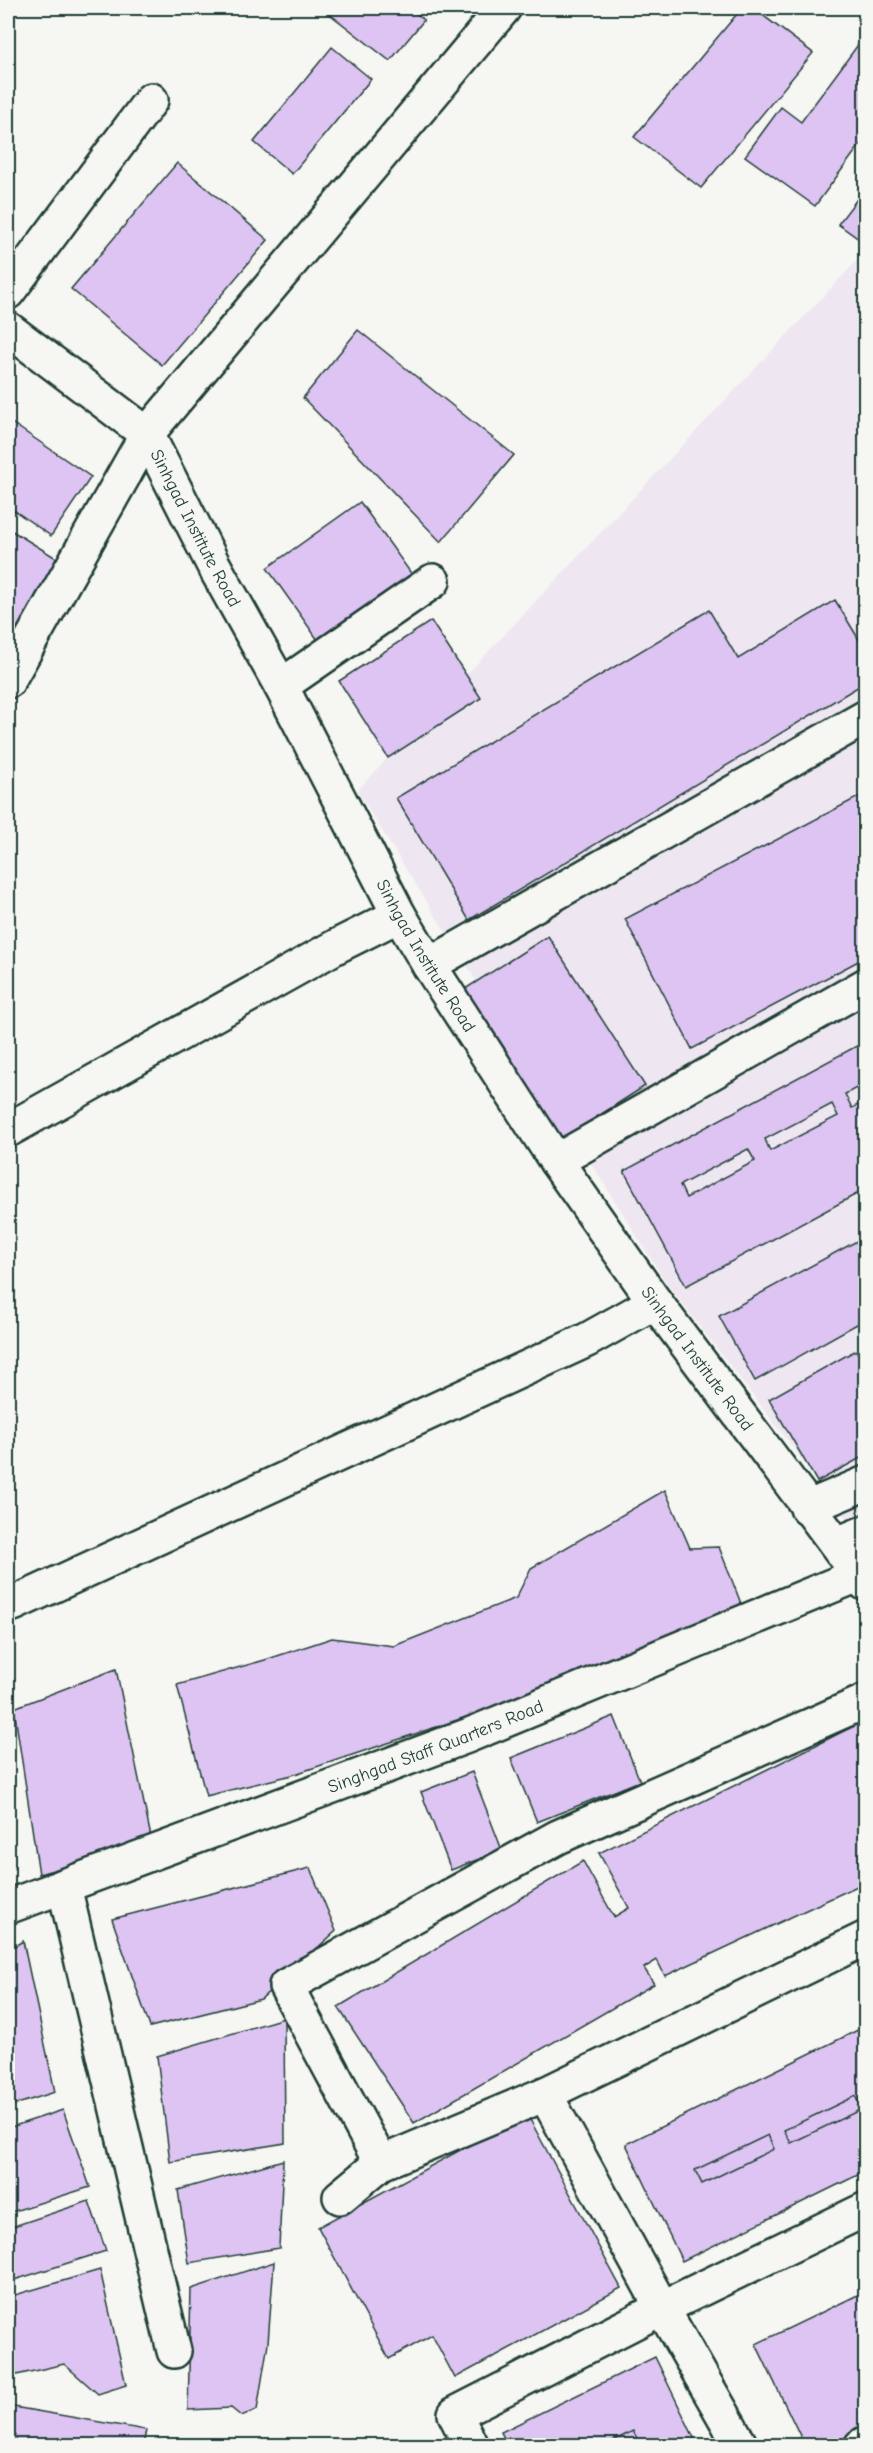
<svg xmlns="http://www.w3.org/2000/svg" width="873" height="2453" viewBox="0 0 873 2453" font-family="'Comic Neue',sans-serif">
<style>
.built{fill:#eee7f2}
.building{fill:#ddc4f3;stroke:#1f3d34;stroke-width:1.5;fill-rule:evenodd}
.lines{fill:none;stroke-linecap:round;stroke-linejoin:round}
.minor-casing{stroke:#1f3d34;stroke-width:38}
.minor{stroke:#f6f6f2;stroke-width:33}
.labels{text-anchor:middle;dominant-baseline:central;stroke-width:5;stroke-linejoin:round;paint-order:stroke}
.street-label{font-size:18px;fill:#1f3d34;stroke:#f6f6f2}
</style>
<rect width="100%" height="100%" fill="#f6f6f2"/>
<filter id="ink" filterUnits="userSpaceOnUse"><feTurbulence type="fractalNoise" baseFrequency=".0167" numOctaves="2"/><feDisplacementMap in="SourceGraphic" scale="12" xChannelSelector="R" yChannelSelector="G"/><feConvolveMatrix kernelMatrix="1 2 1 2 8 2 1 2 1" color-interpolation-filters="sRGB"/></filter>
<g filter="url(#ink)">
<polygon class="built" points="865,252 865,1541 667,1284 357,791"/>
<g class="building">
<polygon points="322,8 414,8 412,10 424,20 390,61"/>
<polygon points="742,8 753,8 813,53 701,188 634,137"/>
<polygon points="866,34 866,137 815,206 745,156 781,107 801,122"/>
<polygon points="332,47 371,79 292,174 254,142"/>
<polygon points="177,163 268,240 162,365 71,289"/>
<polygon points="866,187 866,244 838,224"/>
<polygon points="358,330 514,455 441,542 303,398"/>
<polygon points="9,421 91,477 51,536 8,506"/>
<polygon points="360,502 413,576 320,643 267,568"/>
<polygon points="9,529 61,561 15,640 8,637"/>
<polygon points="835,600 866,651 866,682 469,920 396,798 709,610 738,659"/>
<polygon points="431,621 481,698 388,758 339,681"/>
<polygon points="866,793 866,957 692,1049 625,919"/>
<polygon points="548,936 645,1086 561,1140 465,989"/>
<path d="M866 1041V1083L845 1094 852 1108 866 1101V1189L686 1286 624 1171ZM832 1104 838 1116 770 1151 765 1139ZM748 1149 755 1161 686 1198 680 1185Z"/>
<polygon points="866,1236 866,1319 755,1381 719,1316"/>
<polygon points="856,1350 866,1368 866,1455 817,1482 769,1399"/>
<polygon points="665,1490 690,1548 719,1547 742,1606 511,1702 292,1775 206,1796 177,1685 265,1660 332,1638 394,1646 516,1598 531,1568"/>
<polygon points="116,1669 152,1842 39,1874 14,1708"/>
<polygon points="614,1716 640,1781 537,1822 511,1758"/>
<polygon points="866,1720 866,1882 665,1976 657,1960 644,1968 654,1984 414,2123 338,2007 583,1861 614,1917 629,1908 599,1853"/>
<polygon points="472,1772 502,1850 451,1870 421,1792"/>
<polygon points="310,1868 336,1931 261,1999 150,2027 112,1919"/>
<polygon points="23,1941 55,2092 8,2107 8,1950"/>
<polygon points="284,2018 285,2143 170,2162 157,2056"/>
<polygon points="866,2026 866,2171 682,2261 626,2144"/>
<polygon points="855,2096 862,2109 791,2143 784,2130"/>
<polygon points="63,2110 90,2187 8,2213 8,2128"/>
<polygon points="527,2114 621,2288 455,2378 432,2335 389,2359 318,2227"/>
<polygon points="768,2135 774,2149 702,2184 695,2170"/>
<polygon points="283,2160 279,2248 189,2263 178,2190"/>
<polygon points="89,2201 106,2251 8,2282 8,2228"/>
<polygon points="274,2262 268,2343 257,2410 241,2416 231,2408 188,2410 191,2289"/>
<polygon points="100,2270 126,2385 98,2394 64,2364 8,2377 8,2297"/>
<polygon points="866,2291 866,2434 843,2446 805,2446 756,2344"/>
<polygon points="655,2357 698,2446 508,2446 501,2432"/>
<polygon points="8,2406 146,2430 143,2446 8,2446"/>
<polygon points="633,2431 639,2442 631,2446 603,2446"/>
</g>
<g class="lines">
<g class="minor-casing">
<g id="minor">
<polyline points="8,292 151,100"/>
<path id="s1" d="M8 329 147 434 213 564 281 686 399 915 429 965 556 1161 655 1302 866 1584"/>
<polyline points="8,681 147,434 504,8"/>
<polyline points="281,686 433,581"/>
<polyline points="429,965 866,717"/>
<polyline points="8,1130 335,947 399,915"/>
<polyline points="556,1161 866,985"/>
<polyline points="807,1508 866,1483"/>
<polyline points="837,1544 866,1532"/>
<polyline points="13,1604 587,1340 655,1302"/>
<polyline points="64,1886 174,2351"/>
<path id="s2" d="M8 1903 10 1906 467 1736 858 1575"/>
<polyline points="545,2094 381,2163 286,1986 558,1837 866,1701"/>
<polyline points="340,2197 381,2163"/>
<polyline points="471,2446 455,2414 662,2308 866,2209"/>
<polyline points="741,2446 662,2308 545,2094 866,1938"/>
<polyline points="861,2446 866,2443"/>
</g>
</g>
<use href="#minor" class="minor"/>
</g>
</g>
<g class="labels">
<g class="street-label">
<text stroke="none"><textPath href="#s1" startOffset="280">Sinhgad Institute Road</textPath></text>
<text stroke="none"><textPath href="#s1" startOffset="766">Sinhgad Institute Road</textPath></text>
<text stroke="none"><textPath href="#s1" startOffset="1252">Sinhgad Institute Road</textPath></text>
<text stroke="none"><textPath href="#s2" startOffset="458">Singhgad Staff Quarters Road</textPath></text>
</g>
</g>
<rect width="873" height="2453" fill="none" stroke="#f6f6f2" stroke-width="30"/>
<rect x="15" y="15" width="843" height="2423" fill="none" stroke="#1f3d34" stroke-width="2" filter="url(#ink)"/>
</svg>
